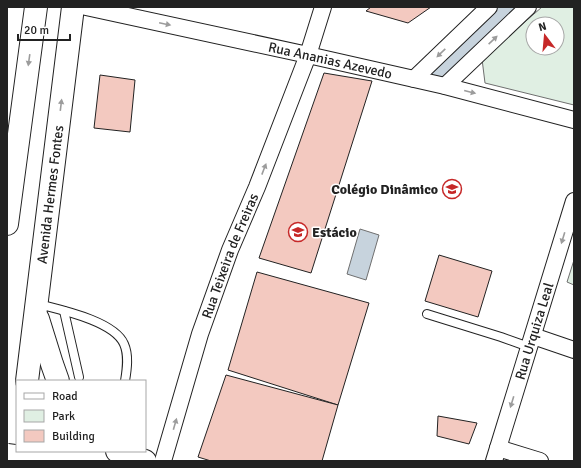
<svg xmlns="http://www.w3.org/2000/svg" width="581" height="468" viewBox="0 0 581 468" font-family="Signika,sans-serif">
<style>
.green{fill:#e0efe3;stroke:#6f6f6f;fill-rule:evenodd}
.water{fill:#c7d3dd;stroke:#6f6f6f}
.lines{fill:none;stroke-linecap:round;stroke-linejoin:round}
.canal{stroke:#c7d3dd;stroke-width:18}
.building{fill:#f3c9c0;stroke:#222}
.service-casing{stroke:#222;stroke-width:10}
.minor-casing{stroke:#222;stroke-width:18}
.secondary-casing{stroke:#222;stroke-width:24}
.service{stroke:#fff;stroke-width:8}
.minor{stroke:#fff;stroke-width:16}
.secondary{stroke:#fff;stroke-width:22}
.secondary-bridge-casing{stroke:#222;stroke-width:24;stroke-linecap:butt}
.secondary-bridge{stroke:#fff;stroke-width:22}
.oneway{fill:#9c9c9c}
.labels{text-anchor:middle;dominant-baseline:central;stroke-width:3;stroke-linejoin:round;paint-order:stroke}
.street-label{font-size:14px;fill:#222;stroke:#fff}
.poi-label{font-size:14px;font-weight:bold;fill:#222;stroke:#fff;text-anchor:end}
</style>
<rect width="100%" height="100%" fill="#fff"/>
<g class="green">
<path d="M542 7H574V105L485 83 482 59ZM533 24H557V48H533Z"/>
<polygon points="574,260 574,285 567,282"/>
</g>
<polygon class="water" points="360,229 379,235 366,280 347,274"/>
<g class="lines">
<polyline class="canal" points="436,70 506,7"/>
</g>
<g class="building">
<polygon points="371,7 431,7 408,23 366,11"/>
<polygon points="324,73 372,81 311,273 259,258"/>
<polygon points="100,75 135,80 130,132 94,128"/>
<polygon points="439,255 492,271 478,317 425,301"/>
<polygon points="257,272 369,303 338,405 228,370"/>
<polygon points="226,375 338,405 322,461 211,461 198,457"/>
<polygon points="438,416 477,423 469,444 437,436"/>
</g>
<g class="lines">
<g class="service-casing">
<g id="service">
<path d="M38 304C61 310 114 321 124 344 129 355 127 369 125 381"/>
<polyline points="64,311 79,377"/>
<polyline points="427,314 501,337 529,347"/>
</g>
</g>
<g class="minor-casing">
<g id="minor">
<path id="s1" d="M86 7 308 55 445 86 574 120"/>
<polyline points="414,79 489,7"/>
<polyline points="445,86 528,7"/>
<polyline points="533,336 574,350"/>
<polyline points="498,448 540,461"/>
<path id="s2" d="M163 461 200 334 230 250 257 187 308 55 323 7"/>
<path id="s3" d="M494 461 574 201"/>
</g>
</g>
<g class="secondary-casing">
<g id="secondary">
<polyline points="7,224 36,7"/>
<polyline points="38,319 52,364 58,381"/>
<path id="s4" d="M27 381 73 7"/>
<polyline points="117,451 145,461"/>
</g>
</g>
<use href="#service" class="service"/>
<use href="#minor" class="minor"/>
<use href="#secondary" class="secondary"/>
<g class="secondary-bridge-casing">
<polyline id="secondary-bridge" points="7,455 53,461"/>
</g>
<use href="#secondary-bridge" class="secondary-bridge"/>
</g>
<defs><path id="oneway-solid" d="M-6-.8H1V-3.2L6.5 0L1 3.2V.8H-6Z"/></defs>
<g class="oneway">
<use href="#oneway-solid" transform="translate(165 24) rotate(12)"/>
<use href="#oneway-solid" transform="translate(493 40) rotate(-43)"/>
<use href="#oneway-solid" transform="translate(441 53) rotate(136)"/>
<use href="#oneway-solid" transform="translate(29 60) rotate(98)"/>
<use href="#oneway-solid" transform="translate(470 92) rotate(14)"/>
<use href="#oneway-solid" transform="translate(61 105) rotate(-83)"/>
<use href="#oneway-solid" transform="translate(264 169) rotate(-69)"/>
<use href="#oneway-solid" transform="translate(563 238) rotate(107)"/>
<use href="#oneway-solid" transform="translate(512 402) rotate(107)"/>
<use href="#oneway-solid" transform="translate(175 424) rotate(-74)"/>
</g>
<defs>
<g id="school-ring" transform="scale(1)"><circle r="9.5" fill="#fff" stroke="#c62828" stroke-width="1.5"/><path d="M0-5L7-2L0 1L-7-2ZM-4 1L0 2.5L4 1V4Q0 6-4 4Z" fill="#c62828"/></g>
<g id="university-ring" transform="scale(1)"><circle r="9.5" fill="#fff" stroke="#c62828" stroke-width="1.5"/><path d="M0-5L7-2L0 1L-7-2ZM-4 1L0 2.5L4 1V4Q0 6-4 4Z" fill="#c62828"/></g>
</defs>
<g fill-rule="evenodd">
<use href="#school-ring" x="452" y="189"/>
<use href="#university-ring" x="298" y="232"/>
</g>
<g class="labels">
<g class="street-label">
<text stroke="none"><textPath href="#s1" startOffset="250">Rua Ananias Azevedo</textPath></text>
<text stroke="none"><textPath href="#s4" startOffset="188">Avenida Hermes Fontes</textPath></text>
<text stroke="none"><textPath href="#s2" startOffset="216">Rua Teixeira de Freiras</textPath></text>
<text stroke="none"><textPath href="#s3" startOffset="136">Rua Urquiza Leal</textPath></text>
</g>
<g class="poi-label">
<text x="438" y="189">Colégio Dinâmico</text>
<text x="312" y="232" text-anchor="start">Estácio</text>
</g>
</g>
<rect width="581" height="468" fill="none" stroke="#222222" stroke-width="16"/>
<rect x="16" y="380" width="130" height="72" fill="#ffffff" stroke="#a7a7a7"/>
<rect x="24" y="393" width="20" height="6" fill="#ffffff" stroke="#a7a7a7"/>
<text x="52" y="400" font-size="12" fill="#222222">Road</text>
<rect x="24" y="410" width="20" height="12" fill="#e0efe3" stroke="#a7a7a7"/>
<text x="52" y="420" font-size="12" fill="#222222">Park</text>
<rect x="24" y="430" width="20" height="12" fill="#f3c9c0" stroke="#a7a7a7"/>
<text x="52" y="440" font-size="12" fill="#222222">Building</text>
<g transform="translate(545 36) rotate(344)"><circle r="19" fill="#ffffff" stroke="#a7a7a7"/>
<path d="M0-3L7 15L0 10L-7 15Z" fill="#c62828"/>
<text y="-6" font-size="11" font-weight="bold" text-anchor="middle" fill="#222222">N</text>
</g>
<path d="M18 34v6h52v-6" fill="none" stroke="#222222" stroke-width="2"/>
<text x="24" y="34" font-size="12" fill="#222222" stroke="#ffffff" stroke-width="3" paint-order="stroke">20 m</text>
</svg>
